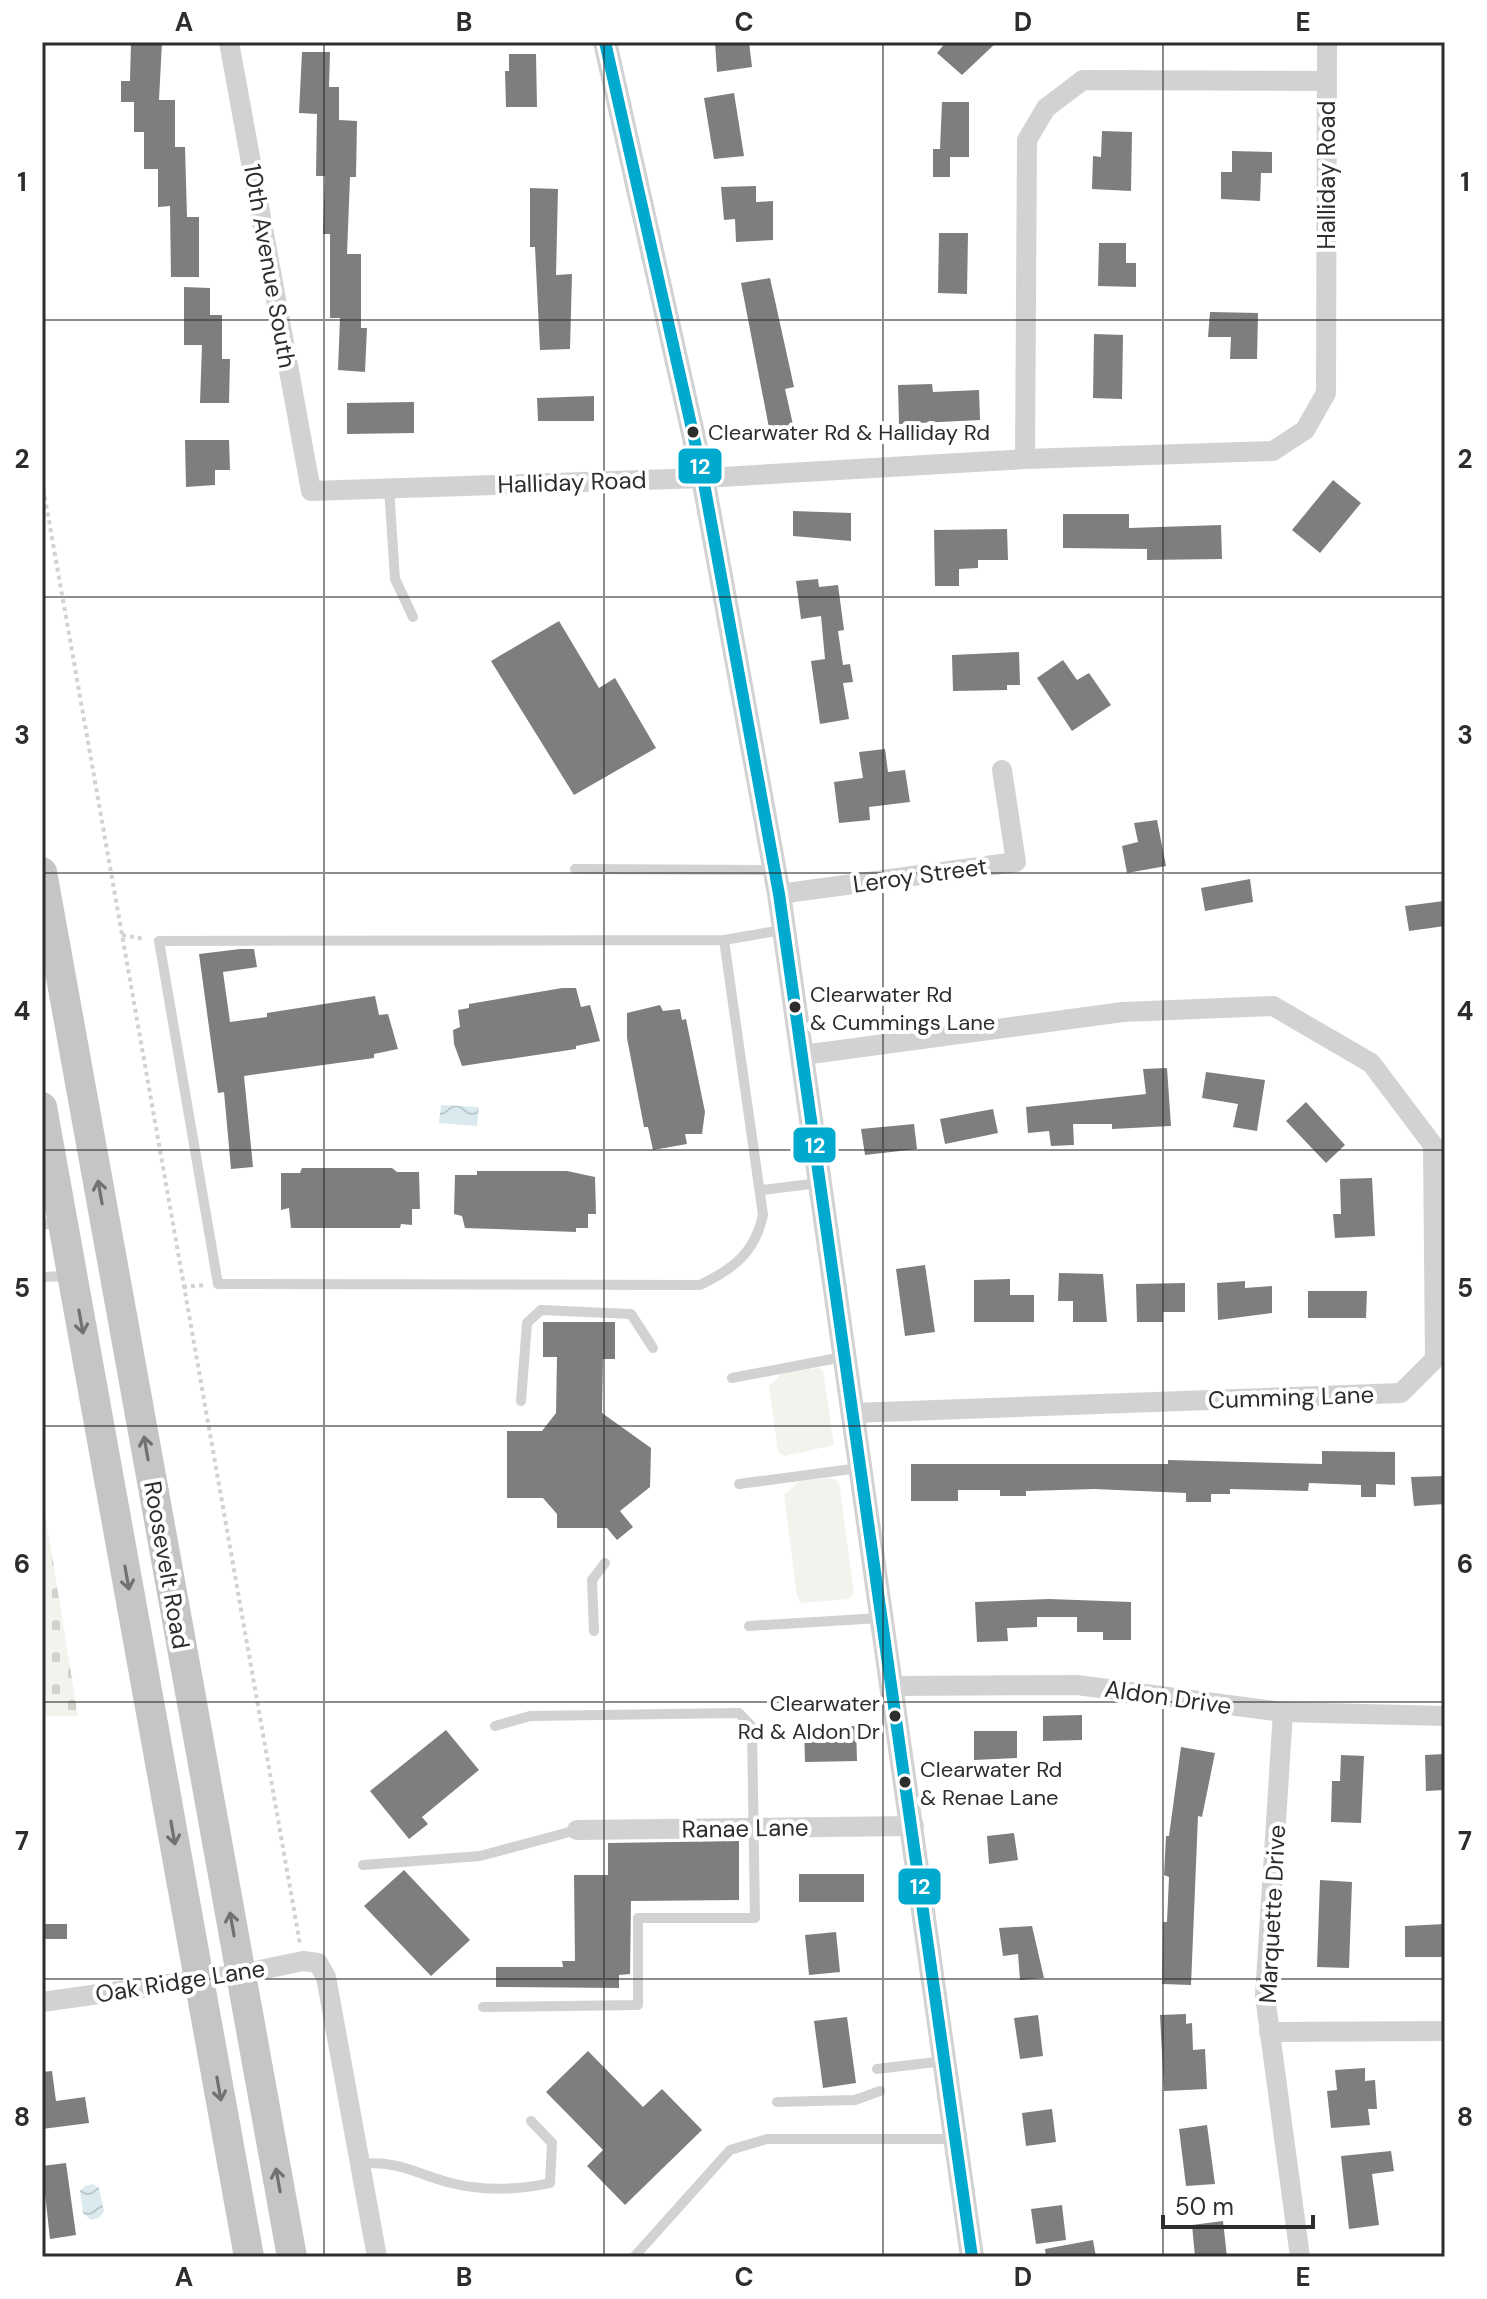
<svg xmlns="http://www.w3.org/2000/svg" width="1487" height="2299" viewBox="0 0 1487 2299" font-family="'DM Sans',sans-serif">
<style>
.green{fill:#f1f3ec}
.cemetery{fill:url(#cemetery-stones)}
.water{fill:url(#water-waves)}
.building{fill:#7e7e7e}
.lines{fill:none;stroke-linecap:round;stroke-linejoin:round}
.path{stroke:#d2d2d2;stroke-width:4;stroke-dasharray:4 4;stroke-linecap:butt}
.service{stroke:#d2d2d2;stroke-width:10}
.minor{stroke:#d2d2d2;stroke-width:20}
.tertiary{stroke:#d2d2d2;stroke-width:24}
.primary{stroke:#c5c5c5;stroke-width:30}
.bus-1-casing{stroke:#fff;stroke-width:18}
.bus-1{stroke:#00a9ce;stroke-width:12}
.oneway{stroke:#717171}
.grid{fill:none;stroke:#2d2d2d;stroke-width:2;stroke-opacity:0.55}
.bus-dot{fill:#2d2d2d;stroke:#fff;stroke-width:3}
.labels{text-anchor:middle;dominant-baseline:central;stroke-width:8;stroke-linejoin:round;paint-order:stroke}
.bus-label{font-size:22px;fill:#2d2d2d;stroke:#fff;text-anchor:start}
.street-label{font-size:24px;fill:#2d2d2d;stroke:#fff}
.line-badge{stroke:#fff;stroke-width:3}
.badge-label{font-size:22px;text-anchor:middle;font-weight:bold;fill:#fff}
.neatline{fill:none;stroke:#2d2d2d;stroke-width:3}
.grid-label{font-size:26px;text-anchor:middle;font-weight:bold;fill:#2d2d2d}
</style>
<defs>
<pattern id="cemetery-stones" width="16" height="16" patternUnits="userSpaceOnUse" patternTransform="scale(2)"><rect width="16" height="16" fill="#f1f3ec"/><path d="M2 7V4a2 2 0 0 1 4 0v3zM10 15v-3a2 2 0 0 1 4 0v3z" fill="#cfd1cb"/></pattern>
<pattern id="water-waves" width="16" height="10" patternUnits="userSpaceOnUse" patternTransform="scale(2)"><rect width="16" height="10" fill="#daeaee"/><path d="M0 5q4-4 8 0t8 0" fill="none" stroke="#bbc9cc"/></pattern>
</defs>
<rect width="100%" height="100%" fill="#fff"/>
<g class="green">
<polygon points="819,1368 823,1371 834,1445 785,1456 778,1452 769,1387 783,1372"/>
<polygon points="831,1478 839,1482 854,1594 848,1599 801,1603 797,1596 784,1495 800,1481"/>
</g>
<polygon class="cemetery" points="42,1494 78,1716 42,1716"/>
<g class="water">
<polygon points="441,1105 479,1107 477,1126 439,1123"/>
<polygon points="93,2184 99,2188 104,2211 99,2218 91,2220 83,2213 80,2191 85,2186"/>
</g>
<g class="building">
<polygon points="131,42 162,42 159,100 175,100 175,147 185,147 187,217 199,217 199,277 171,277 170,206 158,207 158,169 144,169 144,132 134,132 134,102 121,102 121,81 130,81"/>
<polygon points="715,42 749,42 752,67 717,72"/>
<polygon points="946,42 997,42 962,75 937,53"/>
<polygon points="302,52 330,52 329,87 339,87 339,120 357,121 356,177 350,177 347,254 361,254 361,328 367,328 365,372 338,370 340,318 330,318 330,234 323,234 325,176 316,176 317,114 299,113"/>
<polygon points="509,54 536,54 537,107 506,107 505,71 509,71"/>
<polygon points="734,93 744,156 714,159 704,98"/>
<polygon points="942,102 969,102 969,157 950,157 950,177 933,177 933,149 940,149"/>
<polygon points="1102,131 1132,132 1131,191 1092,189 1093,156 1101,157"/>
<polygon points="1232,151 1272,152 1272,173 1261,173 1260,201 1221,199 1221,172 1232,172"/>
<polygon points="756,186 756,202 773,201 773,240 736,242 735,219 724,220 721,187"/>
<polygon points="530,188 558,189 556,275 572,274 570,349 540,350 535,247 530,247"/>
<polygon points="939,233 968,233 967,294 938,293"/>
<polygon points="1099,243 1126,243 1126,263 1136,263 1136,287 1098,286"/>
<polygon points="770,278 794,387 785,389 794,429 770,433 741,283"/>
<polygon points="184,287 210,288 210,315 222,315 222,359 230,359 229,403 200,403 202,345 184,345"/>
<polygon points="1210,312 1258,313 1257,359 1230,359 1231,337 1208,337"/>
<polygon points="1094,334 1123,335 1122,399 1093,398"/>
<polygon points="932,384 933,392 979,390 980,420 899,424 898,385"/>
<polygon points="594,396 594,421 538,421 537,398"/>
<polygon points="414,402 414,433 347,434 347,403"/>
<polygon points="185,440 229,440 230,470 215,470 215,485 186,487"/>
<polygon points="1333,480 1361,503 1320,553 1292,530"/>
<polygon points="793,511 851,513 851,541 793,536"/>
<polygon points="1063,514 1129,514 1129,528 1221,525 1222,559 1147,560 1147,549 1063,548"/>
<polygon points="1007,529 1008,560 978,560 978,568 959,569 959,586 935,586 934,530"/>
<polygon points="818,579 819,587 838,585 844,630 838,631 843,665 850,664 853,682 843,683 849,719 820,724 811,661 825,659 821,616 801,619 796,581"/>
<polygon points="559,621 599,688 615,678 656,748 574,795 491,661"/>
<polygon points="1019,652 1020,685 1007,685 1007,690 953,691 952,655"/>
<polygon points="1063,660 1077,680 1089,673 1111,705 1072,731 1037,678"/>
<polygon points="885,749 888,772 905,770 910,802 869,807 870,820 839,823 834,782 863,778 859,752"/>
<polygon points="1157,820 1166,866 1127,873 1122,846 1138,842 1134,823"/>
<polygon points="1250,879 1253,902 1205,911 1201,888"/>
<polygon points="1444,901 1445,926 1409,931 1405,906"/>
<polygon points="240,949 254,949 257,967 223,972 230,1022 267,1017 267,1013 375,996 379,1015 388,1014 398,1049 374,1054 374,1058 244,1076 253,1167 231,1169 224,1092 218,1093 199,954"/>
<polygon points="562,988 576,988 581,1007 590,1005 600,1041 576,1046 576,1049 462,1066 454,1044 453,1030 460,1027 458,1010 469,1008 469,1004"/>
<polygon points="660,1005 663,1011 680,1009 682,1020 686,1019 705,1112 702,1134 685,1134 687,1144 653,1150 648,1127 644,1127 627,1038 627,1013"/>
<polygon points="1167,1068 1171,1126 1112,1129 1112,1124 1073,1124 1074,1145 1051,1146 1049,1131 1028,1133 1026,1107 1146,1094 1143,1069"/>
<polygon points="1206,1072 1265,1080 1257,1131 1233,1127 1238,1104 1202,1098"/>
<polygon points="1306,1102 1345,1145 1326,1163 1286,1121"/>
<polygon points="993,1109 998,1133 945,1144 940,1119"/>
<polygon points="914,1124 917,1149 865,1155 861,1129"/>
<polygon points="302,1168 392,1168 397,1172 419,1172 420,1209 412,1209 412,1225 401,1224 400,1228 291,1228 289,1208 281,1210 281,1173 300,1173"/>
<polygon points="477,1171 567,1171 595,1177 596,1214 588,1214 588,1228 576,1228 576,1232 465,1228 462,1216 454,1214 455,1175 477,1175"/>
<polygon points="1372,1178 1375,1236 1335,1238 1333,1214 1341,1214 1340,1179"/>
<polygon points="925,1265 935,1332 905,1336 896,1269"/>
<polygon points="1059,1273 1103,1274 1107,1322 1073,1322 1073,1301 1058,1301"/>
<polygon points="1010,1279 1010,1295 1034,1295 1034,1322 974,1322 974,1280"/>
<polygon points="1245,1281 1245,1288 1272,1286 1272,1313 1218,1320 1217,1283"/>
<polygon points="1185,1283 1185,1312 1163,1312 1163,1322 1137,1322 1136,1284"/>
<polygon points="1308,1291 1367,1291 1366,1318 1308,1318"/>
<polygon points="543,1322 615,1322 615,1359 603,1359 602,1413 651,1448 650,1487 620,1511 633,1527 617,1540 607,1528 557,1528 557,1514 543,1498 507,1498 507,1431 542,1431 556,1413 557,1357 543,1357"/>
<polygon points="1322,1451 1395,1452 1395,1485 1376,1484 1376,1497 1361,1497 1361,1485 1309,1483 1308,1491 1230,1489 1230,1494 1211,1494 1211,1502 1186,1502 1186,1493 1094,1489 1026,1491 1026,1496 1000,1496 1000,1490 958,1490 958,1501 911,1501 911,1464 1168,1464 1168,1460 1322,1464"/>
<polygon points="1445,1476 1445,1504 1414,1506 1411,1477"/>
<polygon points="1049,1599 1131,1602 1131,1640 1103,1640 1103,1632 1077,1632 1077,1617 1037,1617 1037,1627 1007,1628 1008,1641 977,1642 975,1602"/>
<polygon points="1082,1715 1082,1740 1043,1741 1043,1716"/>
<polygon points="856,1726 857,1761 805,1762 804,1727"/>
<polygon points="446,1730 479,1770 422,1817 428,1824 409,1839 370,1791"/>
<polygon points="974,1731 1017,1731 1017,1758 974,1760"/>
<polygon points="1181,1747 1215,1753 1202,1817 1198,1816 1191,1985 1162,1984 1163,1922 1167,1922 1169,1877 1164,1875 1166,1836 1169,1836"/>
<polygon points="1445,1754 1445,1790 1426,1791 1425,1755"/>
<polygon points="1341,1755 1364,1756 1361,1823 1331,1822 1332,1781 1340,1781"/>
<polygon points="1014,1833 1018,1860 989,1864 987,1836"/>
<polygon points="739,1841 739,1900 631,1901 630,1974 619,1975 619,1988 496,1987 496,1967 563,1967 562,1961 575,1961 574,1875 608,1875 608,1843"/>
<polygon points="404,1870 470,1940 431,1976 364,1906"/>
<rect x="799" y="1874" width="65" height="28"/>
<polygon points="1320,1880 1352,1882 1349,1968 1317,1967"/>
<rect x="42" y="1924" width="25" height="15"/>
<polygon points="1445,1924 1445,1957 1405,1957 1405,1926"/>
<polygon points="1032,1926 1044,1978 1020,1980 1018,1954 1003,1956 999,1928"/>
<polygon points="836,1932 840,1972 809,1975 805,1935"/>
<polygon points="1186,2014 1186,2024 1192,2023 1193,2050 1205,2049 1207,2089 1164,2091 1160,2015"/>
<polygon points="1038,2015 1043,2056 1020,2059 1014,2018"/>
<polygon points="847,2017 856,2083 823,2088 814,2021"/>
<polygon points="588,2051 643,2107 662,2089 702,2130 625,2205 587,2166 603,2150 546,2092"/>
<polygon points="1365,2068 1365,2081 1375,2080 1377,2109 1368,2109 1370,2125 1331,2128 1327,2091 1337,2090 1335,2070"/>
<polygon points="52,2071 56,2101 85,2097 89,2123 42,2129 42,2072"/>
<polygon points="1052,2109 1056,2142 1026,2146 1022,2113"/>
<polygon points="1207,2125 1215,2184 1186,2186 1179,2129"/>
<polygon points="1391,2151 1394,2171 1372,2174 1379,2225 1349,2229 1341,2156"/>
<polygon points="66,2163 76,2235 50,2239 42,2166"/>
<polygon points="1062,2205 1066,2240 1036,2244 1031,2209"/>
<polygon points="1223,2221 1227,2257 1195,2257 1192,2225"/>
<polygon points="1093,2240 1096,2257 1046,2257 1045,2249"/>
</g>
<g class="lines">
<g class="path">
<polyline points="42,481 300,1944"/>
<polyline points="122,935 145,939"/>
<polyline points="183,1287 205,1285"/>
</g>
<g class="service">
<polyline points="389,488 395,579 413,617"/>
<polyline points="575,869 773,870"/>
<path d="M724 940 763 1215C755 1253 733 1269 700 1285L218 1284 159 941 724 940 782 930"/>
<polyline points="762,1190 819,1183"/>
<polyline points="42,1225 60,1221"/>
<polyline points="42,1277 68,1276"/>
<polyline points="732,1378 843,1357"/>
<polyline points="521,1401 527,1323 541,1310 631,1314 653,1348"/>
<polyline points="739,1484 859,1468"/>
<polyline points="749,1626 880,1618"/>
<polyline points="594,1631 592,1580 605,1563"/>
<polyline points="363,1865 480,1856 577,1830"/>
<polyline points="483,2007 638,2005 638,1918 755,1918 752,1727 739,1713 530,1716 495,1726"/>
<polyline points="877,2069 944,2061"/>
<polyline points="777,2102 855,2100 880,2091"/>
<path d="M360 2164C399 2160 416 2174 451 2183 480 2191 521 2190 550 2183L552 2143 531 2121"/>
<polyline points="634,2257 730,2150 767,2139 955,2139"/>
</g>
<g class="minor">
<polyline points="229,42 311,491 703,478 1025,459 1273,451 1305,430 1326,393 1327,42"/>
<polyline points="1025,459 1027,140 1046,108 1083,80 1326,81"/>
<polyline points="779,894 1016,862 1002,770"/>
<polyline points="803,1055 1123,1012 1273,1006 1371,1063 1433,1145 1435,1359 1401,1393 853,1413"/>
<polyline points="891,1686 1077,1685 1283,1712 1445,1716"/>
<polyline points="1283,1712 1265,1996 1300,2257"/>
<polyline points="577,1830 914,1826"/>
<polyline points="42,2002 241,1974 303,1961 318,1963 326,1977 377,2257"/>
<polyline points="1269,2032 1445,2031"/>
</g>
<polyline class="tertiary" points="605,42 703,478 779,894 972,2257"/>
<g class="primary">
<polyline points="42,872 292,2257"/>
<polyline points="42,1107 249,2257"/>
</g>
<g class="bus-1-casing">
<polyline id="bus-1" points="605,42 703,478 779,894 972,2257"/>
</g>
<use href="#bus-1" class="bus-1"/>
</g>
<defs><path id="oneway-shaft" d="M-6 0H5M1.5-3L5.5 0L1.5 3" fill="none" stroke-width="1.6" stroke-linecap="round" stroke-linejoin="round" transform="scale(2)"/></defs>
<g class="oneway">
<use href="#oneway-shaft" transform="translate(100 1192) rotate(-100)"/>
<use href="#oneway-shaft" transform="translate(81 1322) rotate(80)"/>
<use href="#oneway-shaft" transform="translate(146 1448) rotate(-100)"/>
<use href="#oneway-shaft" transform="translate(127 1578) rotate(80)"/>
<use href="#oneway-shaft" transform="translate(173 1833) rotate(80)"/>
<use href="#oneway-shaft" transform="translate(232 1924) rotate(-100)"/>
<use href="#oneway-shaft" transform="translate(219 2089) rotate(80)"/>
<use href="#oneway-shaft" transform="translate(278 2180) rotate(-100)"/>
</g>
<path class="grid" d="M324 42V2257M604 42V2257M883 42V2257M1163 42V2257M42 320H1445M42 597H1445M42 873H1445M42 1150H1445M42 1426H1445M42 1702H1445M42 1979H1445"/>
<g class="bus-dot">
<circle cx="693" cy="432" r="7"/>
<circle cx="795" cy="1007" r="7"/>
<circle cx="895" cy="1716" r="7"/>
<circle cx="905" cy="1782" r="7"/>
</g>
<g class="labels">
<g class="bus-label">
<text x="708" y="432">Clearwater Rd &amp; Halliday Rd</text>
<text x="810" y="994">Clearwater Rd<tspan x="810" dy="28">&amp; Cummings Lane</tspan></text>
<text x="880" y="1703" text-anchor="end">Clearwater<tspan x="880" dy="28">Rd &amp; Aldon Dr</tspan></text>
<text x="920" y="1769">Clearwater Rd<tspan x="920" dy="28">&amp; Renae Lane</tspan></text>
</g>
<g class="street-label">
<text transform="translate(1326 175) rotate(-90)">Halliday Road</text>
<text transform="translate(270 266) rotate(80)">10th Avenue South</text>
<text transform="translate(572 482) rotate(-2)">Halliday Road</text>
<text transform="translate(920 875) rotate(-8)">Leroy Street</text>
<text transform="translate(1291 1397) rotate(-2)">Cumming Lane</text>
<text transform="translate(167 1565) rotate(80)">Roosevelt Road</text>
<text transform="translate(1168 1697) rotate(8)">Aldon Drive</text>
<text transform="translate(745 1828) rotate(-1)">Ranae Lane</text>
<text transform="translate(1272 1914) rotate(-87)">Marquette Drive</text>
<text transform="translate(180 1981) rotate(-9)">Oak Ridge Lane</text>
</g>
</g>
<g class="line-badge">
<rect x="677" y="447" width="46" height="38" rx="8" fill="#00a9ce"/>
<rect x="792" y="1126" width="45" height="38" rx="8" fill="#00a9ce"/>
<rect x="897" y="1867" width="45" height="39" rx="8" fill="#00a9ce"/>
</g>
<g class="badge-label">
<text x="700" y="474">12</text>
<text x="815" y="1153">12</text>
<text x="920" y="1894">12</text>
</g>
<rect width="1487" height="2299" fill="none" stroke="#ffffff" stroke-width="88"/>
<path d="M1163 2215v12h150v-12" fill="none" stroke="#2d2d2d" stroke-width="4"/>
<text x="1175" y="2215" font-size="24" fill="#2d2d2d" stroke="#ffffff" stroke-width="6" paint-order="stroke">50 m</text>
<rect x="44" y="44" width="1399" height="2211" class="neatline"/>
<g class="grid-label">
<text x="184" y="31">A</text>
<text x="464" y="31">B</text>
<text x="744" y="31">C</text>
<text x="1023" y="31">D</text>
<text x="1303" y="31">E</text>
<text x="22" y="191">1</text>
<text x="1465" y="191">1</text>
<text x="22" y="468">2</text>
<text x="1465" y="468">2</text>
<text x="22" y="744">3</text>
<text x="1465" y="744">3</text>
<text x="22" y="1020">4</text>
<text x="1465" y="1020">4</text>
<text x="22" y="1297">5</text>
<text x="1465" y="1297">5</text>
<text x="22" y="1573">6</text>
<text x="1465" y="1573">6</text>
<text x="22" y="1850">7</text>
<text x="1465" y="1850">7</text>
<text x="22" y="2126">8</text>
<text x="1465" y="2126">8</text>
<text x="184" y="2286">A</text>
<text x="464" y="2286">B</text>
<text x="744" y="2286">C</text>
<text x="1023" y="2286">D</text>
<text x="1303" y="2286">E</text>
</g>
</svg>
